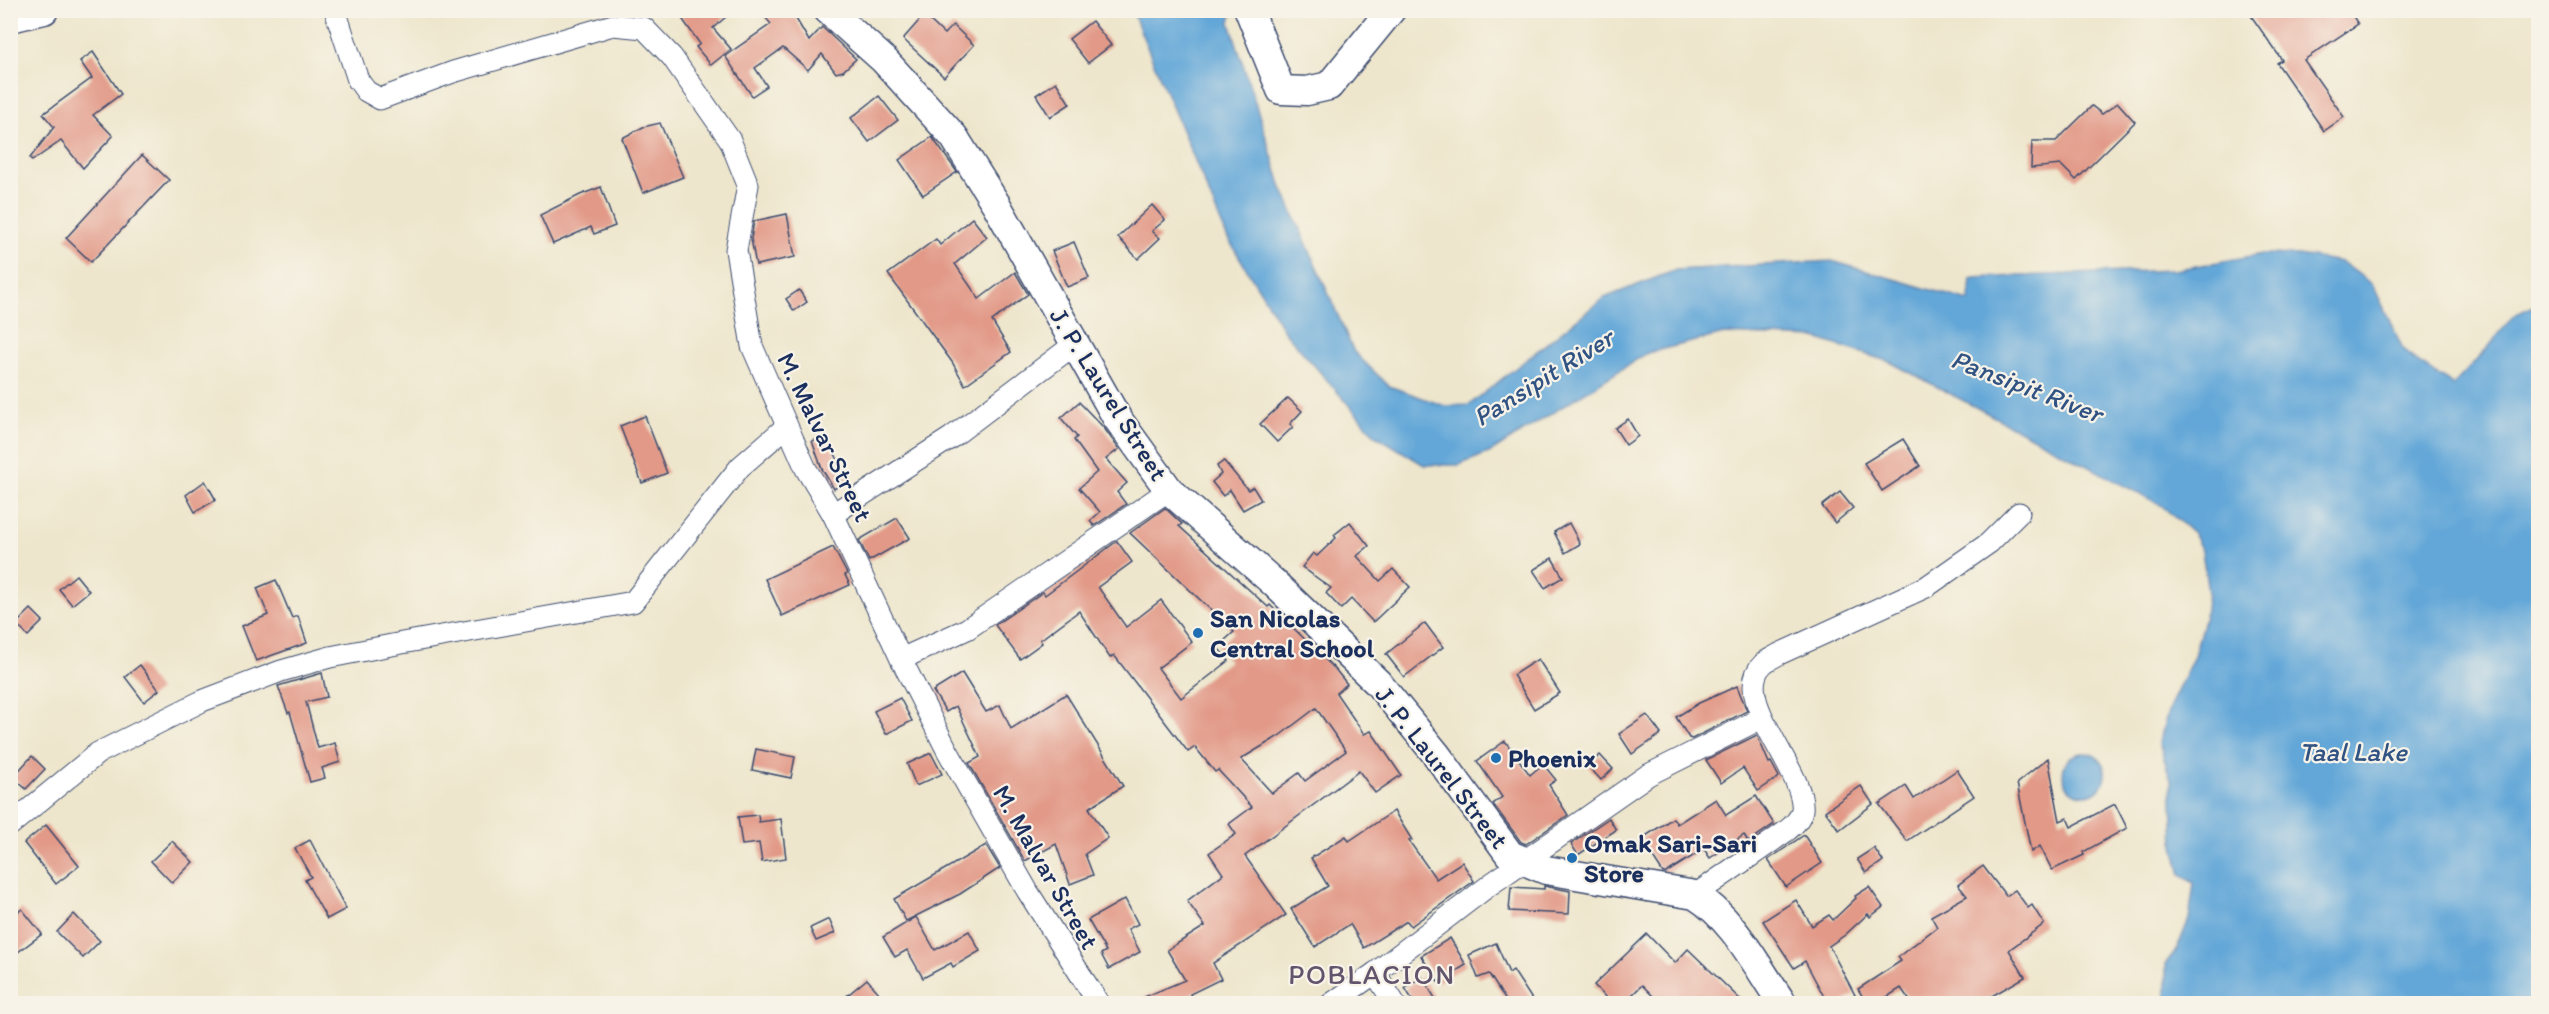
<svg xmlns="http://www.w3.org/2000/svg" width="2549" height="1014" viewBox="0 0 2549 1014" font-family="Itim,sans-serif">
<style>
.water{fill:#64a7d8;stroke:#406b9b;stroke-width:1.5}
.building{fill:#e29987;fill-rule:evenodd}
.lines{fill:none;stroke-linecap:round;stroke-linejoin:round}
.minor-casing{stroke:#3b4a6e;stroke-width:23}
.secondary-casing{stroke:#3b4a6e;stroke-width:31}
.minor{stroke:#fff;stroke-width:21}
.secondary{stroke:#fff;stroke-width:28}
.poi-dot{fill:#1f6fb2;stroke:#f7f3e8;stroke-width:2}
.labels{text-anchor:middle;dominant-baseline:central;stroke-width:4.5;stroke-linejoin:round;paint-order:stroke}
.street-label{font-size:26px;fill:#1b2f5e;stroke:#f7f3e8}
.poi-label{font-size:26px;font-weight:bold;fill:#1b2f5e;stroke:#f7f3e8;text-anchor:start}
.water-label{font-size:27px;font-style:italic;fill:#315383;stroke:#f7f3e8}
.quarter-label{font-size:28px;letter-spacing:1.5px;fill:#61546c;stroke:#f7f3e8}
</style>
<rect width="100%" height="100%" fill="#f7f3e8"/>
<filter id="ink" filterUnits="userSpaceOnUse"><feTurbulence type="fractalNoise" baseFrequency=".0167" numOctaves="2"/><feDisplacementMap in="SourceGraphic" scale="12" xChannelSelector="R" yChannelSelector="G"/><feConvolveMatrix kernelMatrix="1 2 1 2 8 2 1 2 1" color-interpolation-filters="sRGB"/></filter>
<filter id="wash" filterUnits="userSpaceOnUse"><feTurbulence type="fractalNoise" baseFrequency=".008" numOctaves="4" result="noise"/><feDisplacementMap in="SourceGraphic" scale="24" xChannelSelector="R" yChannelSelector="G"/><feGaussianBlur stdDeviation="1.35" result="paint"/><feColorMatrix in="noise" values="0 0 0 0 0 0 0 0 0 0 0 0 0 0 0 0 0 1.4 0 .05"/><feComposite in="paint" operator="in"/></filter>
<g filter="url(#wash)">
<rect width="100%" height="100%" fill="#eee6cc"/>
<g class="water">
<polygon points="1132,11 1232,11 1230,23 1282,188 1354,352 1389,386 1445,406 1469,405 1604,298 1676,270 1832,261 1969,301 1971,278 2174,270 2263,254 2298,255 2342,262 2373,285 2402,347 2417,362 2453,385 2487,349 2514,315 2538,304 2538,1003 2166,1003 2166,963 2177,949 2189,919 2194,883 2181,875 2174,846 2171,780 2159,743 2169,708 2194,656 2205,615 2208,592 2202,551 2193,533 2161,505 1890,362 1815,338 1724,334 1647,353 1491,452 1459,465 1424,465 1375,435 1285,332 1227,237"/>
<circle cx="2084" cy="774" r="21"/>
</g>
<g id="blocks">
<g class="building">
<polygon points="676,10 734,10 713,28 731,49 711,65 696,47 700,44"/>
<polygon points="759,10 791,10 809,41 822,27 856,59 843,71 836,73 822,54 808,70 783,48 755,68 767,86 752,96 725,56 771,24"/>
<polygon points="2247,10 2349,10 2358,24 2304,60 2344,117 2324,131 2277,63 2282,60"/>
<polygon points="924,15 944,34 953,25 974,45 944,77 903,39"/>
<polygon points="1092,21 1111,45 1088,63 1069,39"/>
<polygon points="93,52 121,94 93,115 113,136 83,168 61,141 32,161 30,158 54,127 43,114 92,78 80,61"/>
<polygon points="1056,82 1070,104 1050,117 1036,95"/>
<polygon points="879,96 898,120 869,142 851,118"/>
<polygon points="2118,103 2135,122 2076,180 2061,165 2031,168 2032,141 2056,141 2092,106 2102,114"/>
<polygon points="660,123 683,177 643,193 622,138 643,127"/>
<polygon points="932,137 957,172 923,195 899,160"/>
<polygon points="142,155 169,180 91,262 66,238"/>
<polygon points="601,187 615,226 594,234 591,227 553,244 540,215 580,195"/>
<polygon points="1152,205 1165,220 1152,231 1160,238 1138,259 1118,237"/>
<polygon points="787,214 795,257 756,265 751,239 754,221"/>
<polygon points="972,218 987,237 955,264 979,299 1015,272 1028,294 992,321 1011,352 965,385 952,362 888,274 936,239 940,245"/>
<polygon points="1074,242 1089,278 1067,287 1052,251"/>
<polygon points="799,290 807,302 794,311 786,299"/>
<polygon points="1288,398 1302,411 1290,424 1293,427 1277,442 1260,424"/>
<polygon points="1079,402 1104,428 1119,449 1106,459 1127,483 1117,492 1126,504 1094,526 1090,521 1100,512 1079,488 1097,472 1074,440 1077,437 1061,418"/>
<polygon points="645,416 667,473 642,483 620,426"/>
<polygon points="1628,419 1638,436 1626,445 1615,428"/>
<polygon points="826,436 848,480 834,489 822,469 812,441"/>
<polygon points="1903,439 1920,466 1882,491 1864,463"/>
<polygon points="1224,461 1248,490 1253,487 1261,500 1243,510 1230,490 1223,496 1212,482 1221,474 1217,466"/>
<polygon points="205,481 216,500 195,512 186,495"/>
<polygon points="1840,492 1853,508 1835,523 1822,506"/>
<path d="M1165 508 1182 524 1179 526 1268 607 1270 605 1335 669 1347 684 1336 693 1364 734 1371 731 1401 775 1375 793 1359 771 1245 856 1286 915 1213 963 1221 979 1190 994 1192 999 1181 1004H1128L1185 980 1167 950 1205 926 1187 901 1223 874 1209 853 1236 834 1229 824 1252 807 1218 770 1215 772 1195 747 1188 752 1114 655 1110 658 1079 611 1040 640 1042 643 1020 659 995 625 1043 592 1045 595 1117 541 1132 562 1098 587 1126 627 1161 600 1192 642 1158 668 1181 698 1229 661 1217 647 1234 632 1130 533ZM1316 708 1346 751 1305 781 1299 773 1272 793 1241 759 1279 736Z"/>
<polygon points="897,518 910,538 869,561 859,540"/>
<polygon points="1350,522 1369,546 1357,556 1380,581 1393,569 1410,587 1373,622 1351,599 1341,609 1326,593 1331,588 1302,567 1313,553 1317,556 1336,538 1334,535"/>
<polygon points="1569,523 1580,544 1565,553 1554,532"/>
<polygon points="833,547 847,574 845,575 850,585 782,616 765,579"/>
<polygon points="1552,558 1563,577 1545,588 1533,570"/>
<polygon points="76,575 89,591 72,605 59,589"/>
<polygon points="276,580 292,618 298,616 307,643 256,661 242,626 268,615 257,588"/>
<polygon points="31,609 43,621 28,636 16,624"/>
<polygon points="1425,623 1443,647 1404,677 1386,654"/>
<polygon points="1538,659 1560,693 1534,709 1513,675"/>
<polygon points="140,665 159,690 144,702 125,677"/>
<polygon points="322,673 327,697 306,702 318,748 335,743 340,762 322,768 325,778 310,782 290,712 288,713 278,686"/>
<polygon points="962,673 986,712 1000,705 1011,729 1066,694 1123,786 1089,808 1108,838 1085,854 1093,875 1070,884 1056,844 1025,861 969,763 980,757 956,706 946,712 933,691"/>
<polygon points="1737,686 1747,711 1692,739 1689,738 1676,717 1699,703"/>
<polygon points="900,698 912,721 886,734 874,711"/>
<polygon points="1647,715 1661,734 1632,754 1619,734"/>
<polygon points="1757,735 1769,763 1771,762 1779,777 1758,791 1743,768 1721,783 1706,760"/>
<polygon points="1505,741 1530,775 1543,764 1556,780 1549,785 1568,815 1526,844 1521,842 1493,804 1502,797 1477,761"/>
<polygon points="756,749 795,757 791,778 752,770"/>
<polygon points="931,753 942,774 916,786 907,764"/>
<polygon points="1600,755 1613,769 1601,780 1588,766"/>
<polygon points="32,756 45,769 26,789 13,777"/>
<polygon points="2048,758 2060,821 2067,818 2071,827 2115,804 2127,828 2083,852 2084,855 2052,870 2040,846 2031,852 2017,783"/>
<polygon points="1957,770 1974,796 1907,841 1879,804 1906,786 1914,799"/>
<polygon points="1861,786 1873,804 1839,830 1825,811"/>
<polygon points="1756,796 1774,824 1748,842 1744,835 1710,858 1704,849 1666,873 1663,873 1641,839 1673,818 1677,824 1716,799 1726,815"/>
<polygon points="1394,811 1412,840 1409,841 1436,879 1462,862 1474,881 1411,926 1407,921 1364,948 1350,924 1315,947 1291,909 1328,886 1311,858 1346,836 1349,841"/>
<polygon points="758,815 759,822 781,819 786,858 762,862 759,843 742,845 738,817"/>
<polygon points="1609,818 1616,830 1578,855 1571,844"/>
<polygon points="46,825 79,866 56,884 24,843"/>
<polygon points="1804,835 1822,863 1786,887 1768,860"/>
<polygon points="310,840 346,909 327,919 305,880 311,877 295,848"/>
<polygon points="172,841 193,862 172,883 151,861"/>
<polygon points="986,845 1000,868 960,894 906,921 894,899"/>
<polygon points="1874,848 1883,861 1866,873 1857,859"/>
<polygon points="1983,866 2006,896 2015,890 2028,908 2032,905 2044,924 2009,950 2025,977 1978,1004 1912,1004 1901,988 1876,1004 1867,1004 1858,989 1901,961 1898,957 1937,927 1931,916 1967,896 1958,885"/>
<polygon points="1544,886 1570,891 1569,914 1509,911 1511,887 1544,889"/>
<polygon points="1869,887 1883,907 1870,917 1868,914 1845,935 1829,946 1855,995 1839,1004 1828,1004 1805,961 1794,968 1763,921 1796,900 1812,926 1829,915 1833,920 1856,898 1855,896"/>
<polygon points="1125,899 1138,924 1128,929 1140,952 1109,969 1101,954 1106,951 1088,920"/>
<polygon points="22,909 42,934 10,958 10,917"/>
<polygon points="74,914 100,941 83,958 57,932"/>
<polygon points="916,917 935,950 969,931 980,951 953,967 951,963 923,978 907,950 895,957 883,937"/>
<polygon points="829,919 835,933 816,941 810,928"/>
<polygon points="1647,934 1675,963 1688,949 1745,1004 1661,1004 1642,985 1623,1004 1612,1004 1594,985"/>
<polygon points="1450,938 1466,965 1438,982 1421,956"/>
<polygon points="1496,943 1509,973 1513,970 1535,1004 1508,1004 1489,974 1478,978 1469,955"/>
<polygon points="1422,977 1435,998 1426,1004 1415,1004 1405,988"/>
<polygon points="867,979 879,993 871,1004 858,1004 843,999"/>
</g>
</g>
</g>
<g filter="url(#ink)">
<use href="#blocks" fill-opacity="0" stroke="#3b4a6e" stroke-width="1.5"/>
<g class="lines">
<g class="minor-casing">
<g id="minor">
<polyline points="335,10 358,80 366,91 380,99 453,72 613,25 644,28 672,57 730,140 748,185 736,250 752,346 806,469 833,514 901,659 947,750 1028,892 1099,1004"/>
<polyline points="833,514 952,437 1075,344"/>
<polyline points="901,659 967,629 1169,490"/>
<polyline points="10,825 98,753 202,701 281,671 330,657 402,643 633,602 740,467 787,426"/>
<path d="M1695 895 1785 832C1793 826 1800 820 1802 810 1807 772 1728 697 1763 664 1767 660 1774 657 1779 654L1926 587 1989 543 2019 513"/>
<polyline points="1375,973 1395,1004"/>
<polyline points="1331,1004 1375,973 1491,884 1648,775 1762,718"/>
</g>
</g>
<g class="secondary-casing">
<g id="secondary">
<path d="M828 10 884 60 954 137 996 204 1117 418 1169 490 1274 583 1378 683 1436 754 1510 855 1546 870 1695 895C1734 919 1757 967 1783 1004"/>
<polyline points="1249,10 1281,90 1307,91 1329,86 1391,10"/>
<polyline points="10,18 44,10"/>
</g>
</g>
<use href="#minor" class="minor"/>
<use href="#secondary" class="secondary"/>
</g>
</g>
<g class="poi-dot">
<circle cx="1198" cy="633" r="6"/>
<circle cx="1496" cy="758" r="6"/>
<circle cx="1572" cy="858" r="6"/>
</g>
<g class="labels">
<g class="street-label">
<text transform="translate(1109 394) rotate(58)">J. P. Laurel Street</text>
<text transform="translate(825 437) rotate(64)">M. Malvar Street</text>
<text transform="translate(1442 767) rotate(52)">J. P. Laurel Street</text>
<text transform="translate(1046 867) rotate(60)">M. Malvar Street</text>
</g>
<g class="poi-label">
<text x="1210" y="618">San Nicolas<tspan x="1210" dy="30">Central School</tspan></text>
<text x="1508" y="758">Phoenix</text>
<text x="1584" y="843">Omak Sari-Sari<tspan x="1584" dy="30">Store</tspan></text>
</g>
<g class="water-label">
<text transform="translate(1543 377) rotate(-32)">Pansipit River</text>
<text transform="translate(2027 386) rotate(21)">Pansipit River</text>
<text x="2353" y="751">Taal Lake</text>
</g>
<g class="quarter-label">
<text x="1372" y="974">POBLACION</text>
</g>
</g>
<rect width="2549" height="1014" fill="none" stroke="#f7f3e8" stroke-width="36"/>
</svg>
